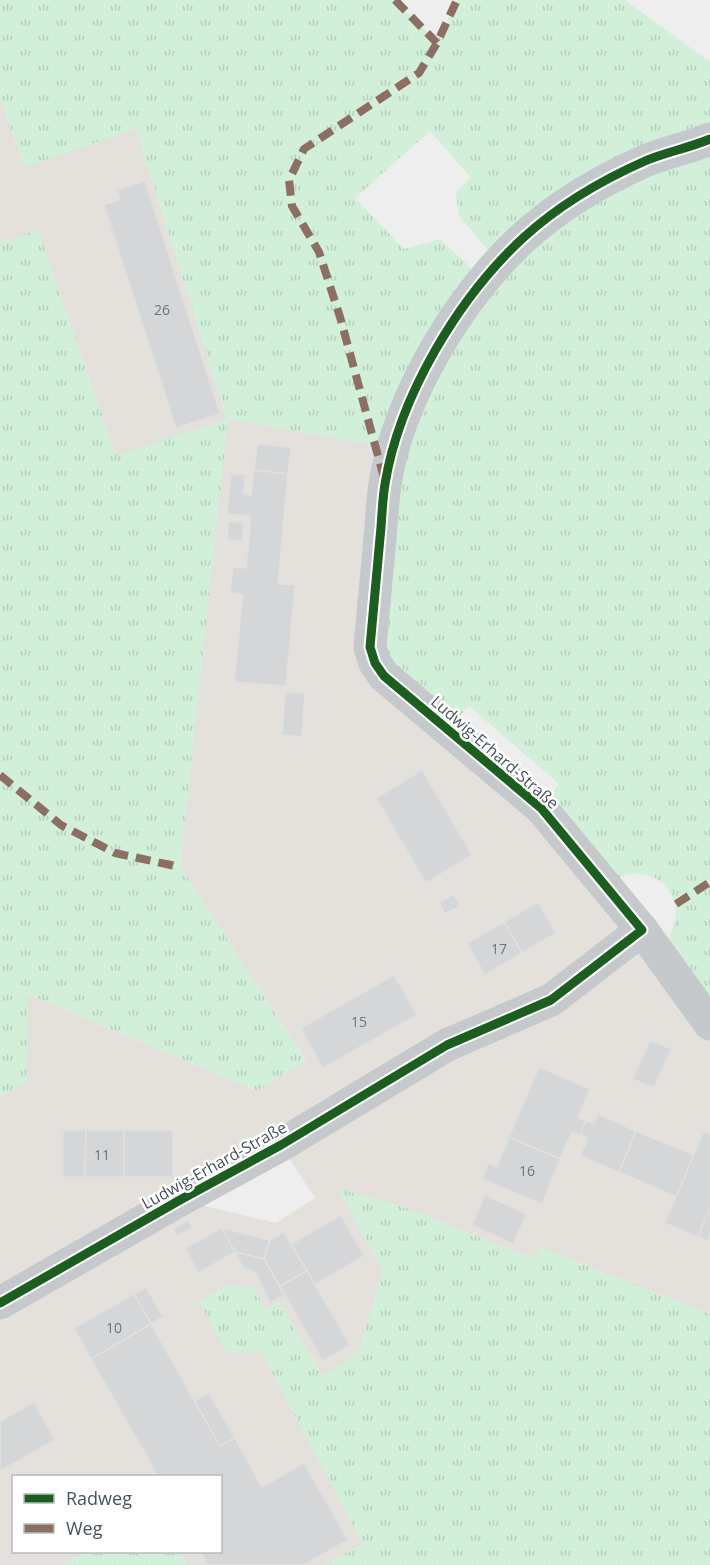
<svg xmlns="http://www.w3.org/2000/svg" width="710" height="1565" viewBox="0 0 710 1565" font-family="'Open Sans',sans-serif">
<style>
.commercial{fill:#e4e0db;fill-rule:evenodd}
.grass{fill:url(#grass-tufts);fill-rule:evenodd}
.building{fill:#d5d6d7;stroke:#e0e0e1;stroke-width:1.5}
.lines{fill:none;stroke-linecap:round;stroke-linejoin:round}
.minor{stroke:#c5c9cc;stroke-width:33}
.quiet{stroke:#8d6e63;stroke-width:8;stroke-dasharray:15 8;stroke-linecap:butt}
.cycleway-casing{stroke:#fff;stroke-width:13}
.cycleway{stroke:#1b5e20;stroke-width:9}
.labels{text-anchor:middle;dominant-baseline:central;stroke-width:5;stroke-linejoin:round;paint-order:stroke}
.number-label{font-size:14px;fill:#6a767c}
.street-label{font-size:16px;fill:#45545c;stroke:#fff}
</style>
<defs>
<pattern id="grass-tufts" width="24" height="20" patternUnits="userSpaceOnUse" patternTransform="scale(1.5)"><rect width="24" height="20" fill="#d1efd9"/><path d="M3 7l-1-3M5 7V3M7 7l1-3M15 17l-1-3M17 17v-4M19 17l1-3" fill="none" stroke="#b5cfbd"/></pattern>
</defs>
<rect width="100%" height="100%" fill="#efeeee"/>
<path class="commercial" d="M0 97 24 166 136 129 227 419 375 445 385 484 370 647 541 808 710 1024V1314L542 1248 531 1258 407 1208 340 1190 383 1272 359 1352 323 1376 279 1303 264 1309 261 1351 363 1544 324 1565H188L180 1552H220V1476H14V1552H86L62 1565H0V1097L27 1082V994L257 1091 306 1060 180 867 227 420 116 456 38 231 0 243ZM281 1146 315 1198 276 1223 180 1200Z"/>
<g class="grass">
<path d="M0 0H395L437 42 457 0H625L710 62V1024L667 941C693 898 656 857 610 881L541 808 559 784 469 706 447 729 384 676 385 484 375 445 228 419 180 866 306 1061 257 1091 28 994 27 1082 0 1097V243L38 230 116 455 227 419 136 129 24 167 0 97ZM430 131 471 178 456 192 459 216 500 264 484 280 440 239 404 249 355 198Z"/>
<polygon points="339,1189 407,1208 530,1258 542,1248 710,1314 710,1565 324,1565 363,1544 261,1351 228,1354 199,1302 225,1286 255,1287 264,1309 279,1303 323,1376 359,1351 383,1272"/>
<polygon points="86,1552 180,1552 188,1565 62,1565"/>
</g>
<g class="building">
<polygon points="145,181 220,414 176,428 104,205 120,199 117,190"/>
<polygon points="257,444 291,447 288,474 254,470"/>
<polygon points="254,470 288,474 278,584 295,585 286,686 234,682 243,594 230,593 233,567 246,568 251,516 227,514 231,473 245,475 244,494 251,495"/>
<polygon points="228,521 243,522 243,541 228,540"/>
<polygon points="285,692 305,693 302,737 282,735"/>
<polygon points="422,770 472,855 426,883 376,798"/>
<polygon points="454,894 460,906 445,914 439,903"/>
<polygon points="538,902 556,933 522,953 504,922"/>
<polygon points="504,922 522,953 485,975 467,943"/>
<polygon points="394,975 417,1015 323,1068 301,1028"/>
<polygon points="650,1040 671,1049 654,1088 633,1079"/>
<polygon points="539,1067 590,1089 578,1117 586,1121 580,1135 572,1132 560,1159 509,1137"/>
<polygon points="598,1114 636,1131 619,1172 580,1156 588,1138 580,1135 586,1121 594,1123"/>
<polygon points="63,1130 86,1130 85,1177 63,1177"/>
<polygon points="86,1130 124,1130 124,1177 85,1177"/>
<rect x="124" y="1130" width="49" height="47"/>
<polygon points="636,1131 694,1155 677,1197 619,1172"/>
<polygon points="704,1131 710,1134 710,1213 708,1212 698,1237 665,1223"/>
<polygon points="509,1137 560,1159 542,1204 482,1179 488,1163 497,1167"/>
<polygon points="485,1195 527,1214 513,1244 472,1225"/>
<polygon points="708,1212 710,1213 710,1235 708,1241 698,1237"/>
<polygon points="341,1215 364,1256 315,1285 291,1244"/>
<polygon points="188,1220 192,1228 177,1236 173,1229"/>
<polygon points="222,1228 270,1240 264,1259 235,1252"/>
<polygon points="222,1228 235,1252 198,1273 185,1248"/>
<polygon points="284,1232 307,1271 280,1286 264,1259 270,1240"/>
<polygon points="235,1252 264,1259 284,1295 270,1303 256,1273 243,1268"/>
<polygon points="307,1271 350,1345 323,1361 280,1286"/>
<polygon points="146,1287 163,1317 151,1324 134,1294"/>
<polygon points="134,1294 151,1324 91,1359 74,1328"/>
<polygon points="151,1324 220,1446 235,1438 262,1487 304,1463 348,1540 304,1565 208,1565 201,1552 220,1552 220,1476 158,1476 91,1359"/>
<polygon points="209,1393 235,1438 220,1446 195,1401"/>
<polygon points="34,1402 55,1440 0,1471 0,1421"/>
</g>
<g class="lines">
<g class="minor">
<polyline points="642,930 710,1024"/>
<path d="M0 1303 180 1200 281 1145 447 1045 551 1000 642 930 541 808 384 676 375 663 370 647C373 611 377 574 380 538 382 520 382 502 385 484 399 397 458 298 523 238 558 206 602 180 645 161 666 152 689 148 710 139"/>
</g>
<g class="quiet">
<polyline points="395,0 437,43"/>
<polyline points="384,478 340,317 319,252 292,206 289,180 304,149 419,73 437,43 457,0"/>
<polyline points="0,775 61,825 115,853 180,867"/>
<polyline points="676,904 710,882"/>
</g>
<g class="cycleway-casing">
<path id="cycleway" d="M0 1303 180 1200 281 1145 447 1045 551 1000 642 930 541 808 384 676 375 663 370 647C373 611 377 574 380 538 382 520 382 502 385 484 399 397 458 298 523 238 558 206 602 180 645 161 666 152 689 148 710 139"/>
</g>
<use href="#cycleway" class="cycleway"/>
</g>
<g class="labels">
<g class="number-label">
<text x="162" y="309">26</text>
<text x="499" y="948">17</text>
<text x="359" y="1021">15</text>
<text x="102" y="1154">11</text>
<text x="527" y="1170">16</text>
<text x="114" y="1327">10</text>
</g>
<g class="street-label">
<text transform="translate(495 752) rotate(41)">Ludwig-Erhard-Straße</text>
<text transform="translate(214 1165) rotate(-29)">Ludwig-Erhard-Straße</text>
</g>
</g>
<rect x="12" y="1475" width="210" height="78" fill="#ffffff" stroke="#b5bbbe" stroke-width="1.5"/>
<rect x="24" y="1494" width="30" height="9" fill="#1b5e20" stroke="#b5bbbe" stroke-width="1.5"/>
<text x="66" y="1505" font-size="18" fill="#45545c">Radweg</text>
<rect x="24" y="1524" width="30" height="9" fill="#8d6e63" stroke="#b5bbbe" stroke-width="1.5"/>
<text x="66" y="1535" font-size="18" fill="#45545c">Weg</text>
</svg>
